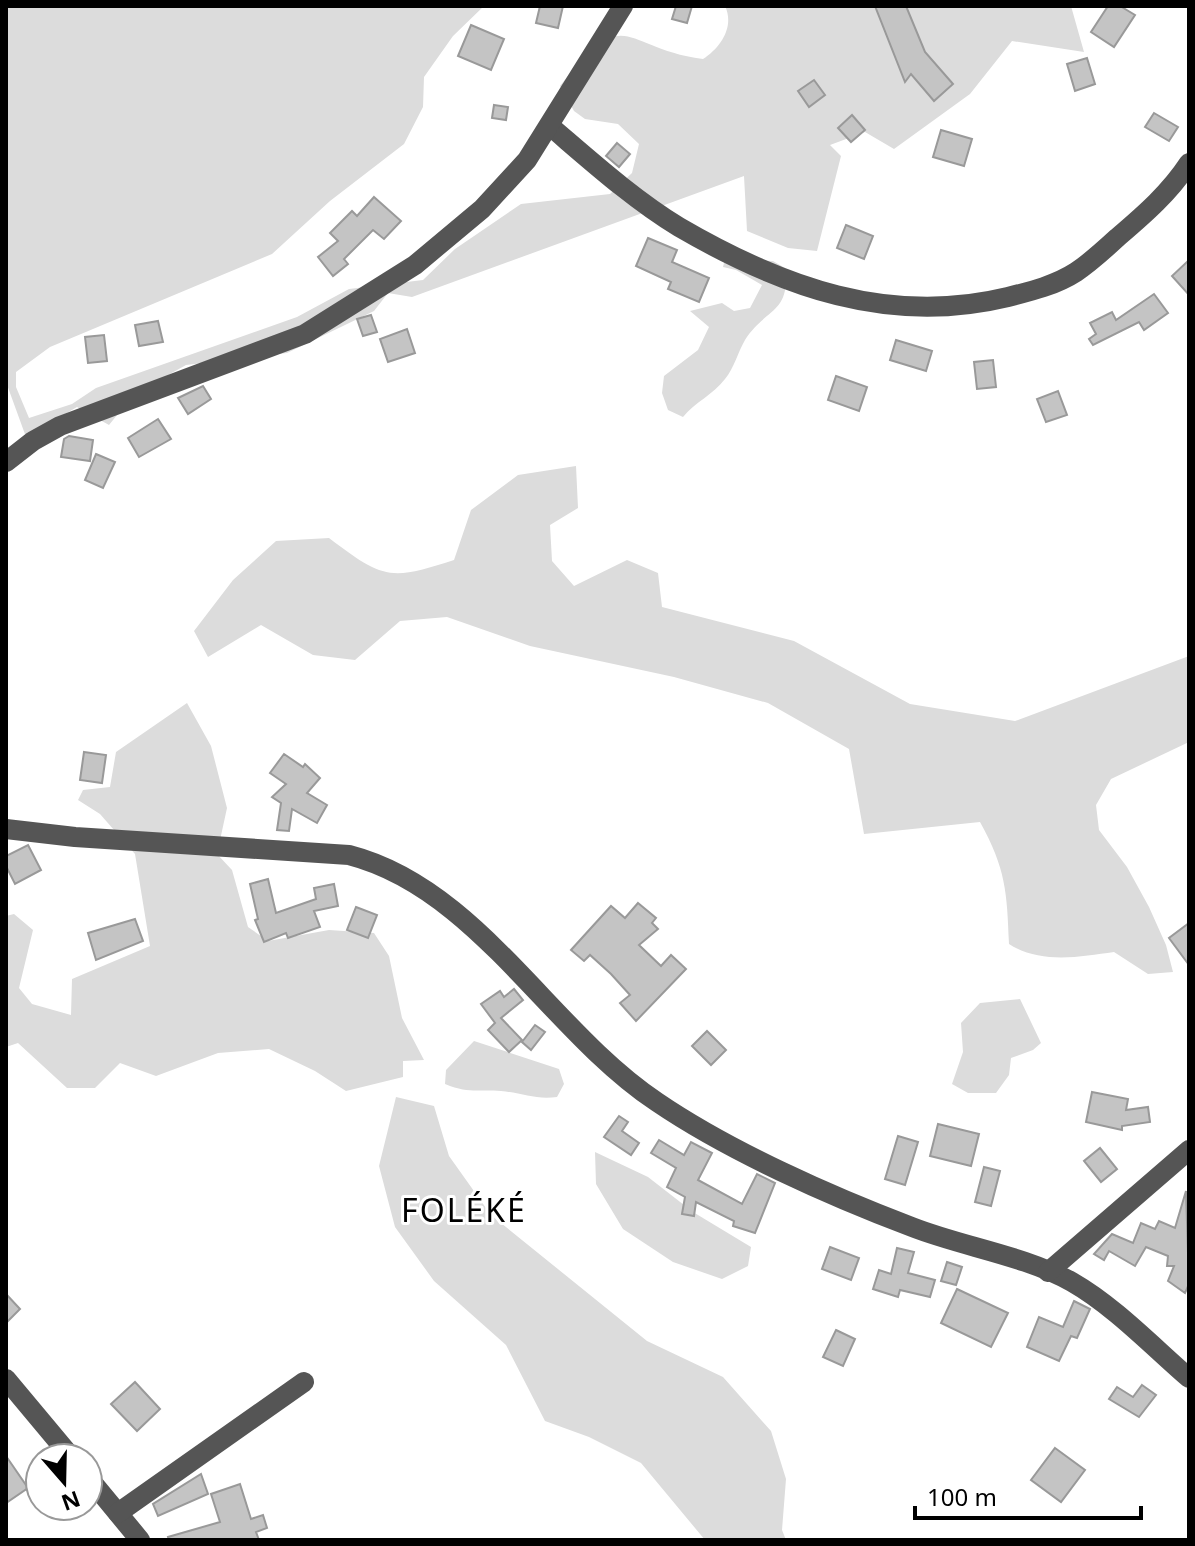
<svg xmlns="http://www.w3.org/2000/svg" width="1195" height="1546" viewBox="0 0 1195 1546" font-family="'Noto Sans',sans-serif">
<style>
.green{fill:#dcdcdc}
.building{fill:#c4c4c4;stroke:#999;stroke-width:2}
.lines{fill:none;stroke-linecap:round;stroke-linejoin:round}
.minor{stroke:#555;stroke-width:20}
.labels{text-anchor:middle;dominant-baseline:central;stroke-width:6;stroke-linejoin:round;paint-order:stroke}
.quarter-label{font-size:32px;letter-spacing:2px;fill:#000;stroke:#fff}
</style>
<rect width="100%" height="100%" fill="#fff"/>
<g class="green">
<path d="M6 6H484L453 36 424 77 423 107 404 144 330 201 272 254 50 347 16 372V387L29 418 72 404 96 388 297 317 349 289 423 280 455 249 521 204 610 194 632 173 639 144 618 124 585 119 574 111 560 86C628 0 620 48 703 59 720 48 735 27 725 6H1071L1084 52 1012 41 970 94 894 149 865 132 830 145 841 156 817 251 788 248 747 231 744 176 412 297 388 293 374 311 287 353 186 365 134 394 109 425 77 407 26 437 6 382Z"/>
<path d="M725 259 773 261 785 268C791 314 765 308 745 340 738 352 734 368 725 379 713 395 695 402 683 417L668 410 662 393 664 376 698 350 709 327 690 311 722 303 734 311 750 308 762 285 736 270 723 267Z"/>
<path d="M576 466 578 508 550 525 552 561 574 586 627 560 658 573 662 607 794 641 910 704 1015 721 1189 656V742L1111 779 1096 805 1099 830 1127 867 1149 907 1166 945 1173 972 1148 974 1114 952C1079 957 1040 964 1009 944 1007 892 1006 869 980 822L864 834 849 749 768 703 674 677 530 646 447 617 400 621 355 660 313 655 261 625 208 657 194 631 233 580 276 541 329 538C383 579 390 581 454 560L471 510 518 475Z"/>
<polygon points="187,703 211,746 227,808 217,854 232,870 248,927 268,941 329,930 374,933 389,956 402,1018 424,1060 403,1061 403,1077 346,1091 315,1071 269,1049 218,1053 156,1076 120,1063 95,1088 67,1088 18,1043 6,1047 6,916 14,914 33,930 19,988 32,1004 71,1015 72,979 150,946 135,854 100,814 78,800 83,790 110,787 116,752"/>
<polygon points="1020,999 1041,1043 1033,1050 1011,1058 1009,1075 996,1093 968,1093 952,1084 963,1052 961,1023 980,1003"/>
<path d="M474 1041 559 1069 564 1084 557 1097C536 1100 522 1093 501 1091 477 1089 469 1094 445 1084L446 1070Z"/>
<polygon points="396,1097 434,1106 449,1156 491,1215 647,1341 723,1377 771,1431 786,1479 782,1530 786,1540 705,1540 641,1463 589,1437 545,1421 506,1345 434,1281 395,1227 379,1166"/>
<polygon points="595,1152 648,1177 693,1212 751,1247 748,1266 722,1279 673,1262 623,1229 596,1184"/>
</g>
<g class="building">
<polygon points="540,6 563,6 558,28 536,23"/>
<polygon points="676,6 692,6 687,23 672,19"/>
<polygon points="875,6 906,6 925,52 953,84 934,101 911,74 905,82"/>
<polygon points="1108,6 1120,6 1135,15 1114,47 1091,32"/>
<polygon points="471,25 504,39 491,70 458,56"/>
<polygon points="1087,58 1095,84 1075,91 1067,64"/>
<polygon points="814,80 825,95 809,107 798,91"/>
<polygon points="494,105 508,107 506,120 492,118"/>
<polygon points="1154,113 1178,127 1169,141 1145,127"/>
<polygon points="852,115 865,130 851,142 838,128"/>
<polygon points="941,130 972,139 964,166 933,157"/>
<polygon points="617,143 630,154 619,167 606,156"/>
<polygon points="374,197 401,221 384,239 373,230 344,259 348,264 333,276 318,257 338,241 330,233 352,211 357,216"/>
<polygon points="846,225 873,236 864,259 837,248"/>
<polygon points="648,238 677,250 672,262 709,278 699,302 668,289 671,282 636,266"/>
<polygon points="1189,260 1189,295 1172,276"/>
<polygon points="1154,294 1168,313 1144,330 1139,322 1093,345 1089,339 1096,334 1090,323 1112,312 1116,320"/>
<polygon points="371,315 377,332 363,336 357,319"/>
<polygon points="158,321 163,342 139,346 135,325"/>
<polygon points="407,329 415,353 388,362 380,339"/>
<polygon points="104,335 107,361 88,363 85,337"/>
<polygon points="896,340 932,351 926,371 890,360"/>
<polygon points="993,360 996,387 977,389 974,362"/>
<polygon points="836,376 867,387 859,411 828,400"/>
<polygon points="203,386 211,399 188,414 178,398"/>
<polygon points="1058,391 1067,415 1046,422 1037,399"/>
<polygon points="158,419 171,439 139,457 128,438"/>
<polygon points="69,436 93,440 90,461 61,457 64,439"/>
<polygon points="96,454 115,462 103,488 85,480"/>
<polygon points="84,752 106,755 102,783 80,780"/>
<polygon points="284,754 303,767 305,764 320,778 307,793 327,805 317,823 292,809 289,831 277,830 281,803 272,797 286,784 270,773"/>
<polygon points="28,845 41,870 15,884 6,866 6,856"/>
<polygon points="268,879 276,913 316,899 314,888 334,884 338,906 314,911 320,927 288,938 286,933 264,942 255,920 258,919 250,884"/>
<polygon points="638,903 656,918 652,923 658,929 639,945 661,966 671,955 686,969 636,1021 620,1003 630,995 611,974 590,955 584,961 571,950 611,906 625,918"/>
<polygon points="356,907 377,915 368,938 347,930"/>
<polygon points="135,919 143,941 96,960 88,933"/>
<polygon points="1189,923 1189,965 1169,938"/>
<polygon points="514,989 523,1000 501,1018 522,1040 509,1052 488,1030 495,1023 481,1004 500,991 504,997"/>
<polygon points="535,1025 545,1032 531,1050 522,1042"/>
<polygon points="707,1031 726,1050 711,1065 692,1046"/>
<polygon points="1092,1092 1128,1099 1126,1110 1148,1107 1150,1122 1122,1126 1122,1130 1086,1122"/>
<polygon points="619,1116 628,1122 622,1131 639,1143 631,1155 604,1137"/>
<polygon points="938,1124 979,1134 971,1166 930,1156"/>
<polygon points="898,1136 918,1142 905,1185 885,1179"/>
<polygon points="659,1140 684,1155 691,1142 712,1153 698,1180 742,1204 757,1174 775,1183 755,1233 733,1226 734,1221 696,1202 694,1216 682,1214 685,1197 667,1187 676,1168 651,1153"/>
<polygon points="1100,1148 1117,1169 1101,1182 1084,1161"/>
<polygon points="984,1167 1000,1171 991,1206 975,1202"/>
<polygon points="1186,1191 1189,1284 1185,1293 1168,1281 1174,1266 1167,1266 1168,1256 1146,1247 1135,1266 1109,1251 1104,1260 1094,1254 1112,1234 1133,1243 1141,1223 1155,1229 1159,1221 1175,1228"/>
<polygon points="830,1247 859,1258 851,1280 822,1269"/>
<polygon points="897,1248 914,1252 908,1273 935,1280 930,1297 900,1290 898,1297 873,1289 879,1270 891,1274"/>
<polygon points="947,1262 962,1267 956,1285 941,1281"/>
<polygon points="957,1289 1008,1313 991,1347 941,1323"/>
<polygon points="6,1294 20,1309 6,1323"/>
<polygon points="1074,1301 1090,1309 1077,1338 1071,1336 1059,1361 1027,1347 1039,1317 1063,1327"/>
<polygon points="836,1330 855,1339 843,1366 823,1357"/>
<polygon points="135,1382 160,1409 137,1431 111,1404"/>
<polygon points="1142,1385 1156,1395 1139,1417 1109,1399 1117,1387 1133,1397"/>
<polygon points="1055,1448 1085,1470 1061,1502 1031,1480"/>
<polygon points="6,1456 28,1488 6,1503"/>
<polygon points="201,1474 208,1494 158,1516 153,1504"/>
<polygon points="240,1484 251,1519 263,1515 267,1528 256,1532 259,1540 169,1540 168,1537 220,1522 211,1494"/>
</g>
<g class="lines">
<g class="minor">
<path d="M550 126C591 161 633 199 679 227 782 287 889 326 1008 297 1032 291 1056 285 1076 272 1091 262 1105 249 1118 237 1145 214 1170 192 1189 163"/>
<polyline points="6,462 33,441 60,426 305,334 415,265 482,209 527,160 623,6"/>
<path d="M6 829 75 837 349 855C477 888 550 1031 657 1102 729 1151 830 1196 912 1227 963 1247 1023 1255 1072 1282 1114 1306 1152 1346 1189 1378"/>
<polyline points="1048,1272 1189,1150"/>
<polyline points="6,1379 72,1458"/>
<polyline points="88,1477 140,1540"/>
<polyline points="118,1513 304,1382"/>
</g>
</g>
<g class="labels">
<g class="quarter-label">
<text x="464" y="1209">FOLÉKÉ</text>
</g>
</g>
<rect width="1195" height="1546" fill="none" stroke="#000000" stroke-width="16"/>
<g transform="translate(64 1482) rotate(160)"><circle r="38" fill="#ffffff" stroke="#999999" stroke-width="2"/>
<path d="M0-6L14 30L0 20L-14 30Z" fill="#000000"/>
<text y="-12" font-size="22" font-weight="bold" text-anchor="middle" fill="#000000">N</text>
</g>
<path d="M915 1506v12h226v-12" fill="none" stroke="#000000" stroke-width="4"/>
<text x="927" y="1506" font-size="24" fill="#000000" stroke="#ffffff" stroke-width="6" paint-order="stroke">100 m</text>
</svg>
